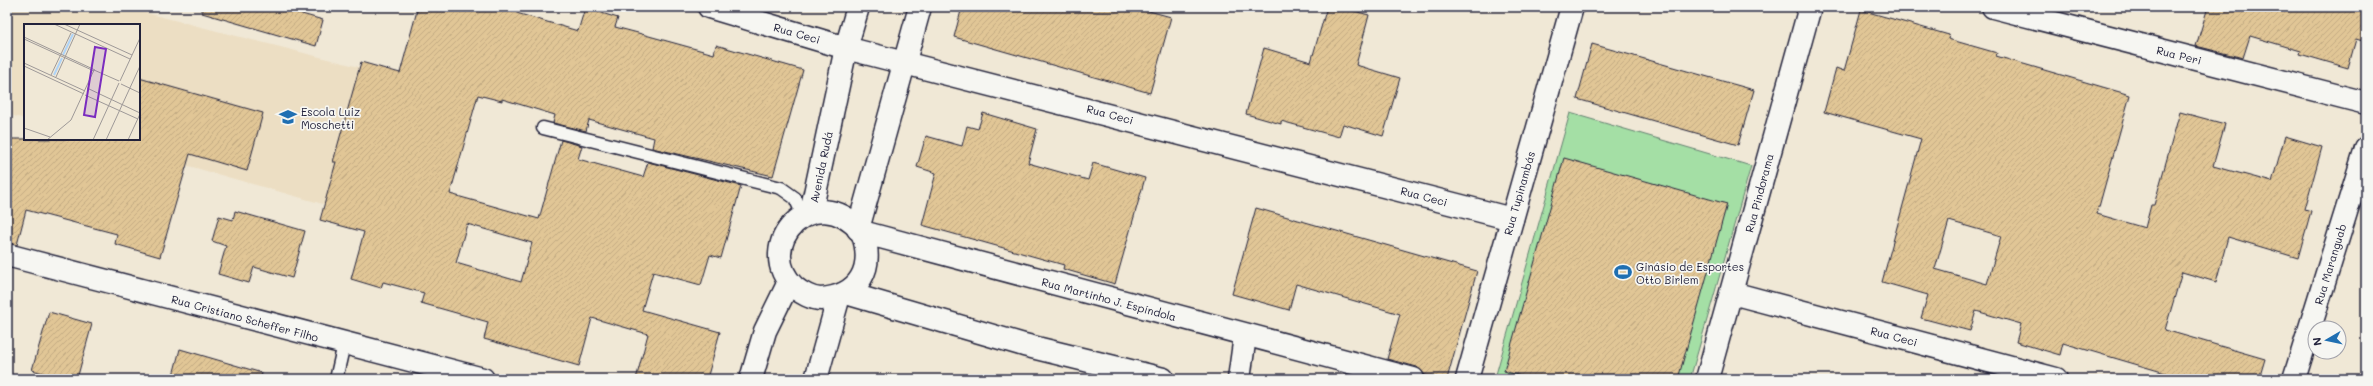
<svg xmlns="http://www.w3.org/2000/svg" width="2373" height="386" viewBox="0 0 2373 386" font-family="Mali,sans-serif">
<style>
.built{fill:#ecdec3}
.pitch{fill:#a4dfa5;stroke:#638070}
.building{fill:url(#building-hatch);stroke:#22223b;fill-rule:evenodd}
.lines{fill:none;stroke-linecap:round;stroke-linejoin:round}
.lane-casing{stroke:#22223b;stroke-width:15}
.street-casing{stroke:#22223b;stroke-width:25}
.secondary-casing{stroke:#22223b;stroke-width:25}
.lane{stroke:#f6f6f2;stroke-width:12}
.street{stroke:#f6f6f2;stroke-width:22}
.secondary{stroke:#f6f6f2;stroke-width:22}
.labels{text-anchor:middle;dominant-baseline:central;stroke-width:3.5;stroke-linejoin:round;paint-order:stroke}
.street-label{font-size:11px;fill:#22223b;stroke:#f6f6f2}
.poi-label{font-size:11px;fill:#22223b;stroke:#f6f6f2;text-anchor:start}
.inset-river{fill:none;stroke:#afd4f8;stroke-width:2}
.inset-road{fill:none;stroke:#9e9998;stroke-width:1}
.view{fill:#7b2cbf;fill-opacity:0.15;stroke:#7b2cbf;stroke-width:2}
.inset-edge{fill:none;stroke:#22223b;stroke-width:2}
</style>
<defs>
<pattern id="building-hatch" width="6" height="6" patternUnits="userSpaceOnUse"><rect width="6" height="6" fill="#e1c696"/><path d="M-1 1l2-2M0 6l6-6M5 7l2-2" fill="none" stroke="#c1aa82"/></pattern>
</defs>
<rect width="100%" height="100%" fill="#f0e8d6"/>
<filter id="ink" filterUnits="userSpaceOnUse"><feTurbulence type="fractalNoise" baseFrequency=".025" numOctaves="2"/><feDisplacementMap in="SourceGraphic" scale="8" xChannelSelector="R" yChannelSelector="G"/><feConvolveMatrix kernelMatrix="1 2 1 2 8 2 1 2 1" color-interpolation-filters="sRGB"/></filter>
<g filter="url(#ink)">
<polygon class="built" points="7,7 123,7 445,89 407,228 94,139 139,139 139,25 25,25 25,119 7,114"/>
<polygon class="pitch" points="1570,113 1751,166 1690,379 1495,378"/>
<g class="building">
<polygon points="202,7 277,7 323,20 316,46 202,13"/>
<path d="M418 7H496L578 31 585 8 618 18 615 27 638 33 714 54 716 45 803 70 773 176 652 148 654 138 589 120 586 131 553 123 555 115 502 99V101L478 95 450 194 539 219 561 140 582 146 578 159 643 177 648 162 741 186 721 258 710 255 701 285 653 272 642 310 720 332 707 379H636L648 334 592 318 579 366 484 339 488 322 421 303 424 293 383 282 381 288 351 279 364 232 320 220 336 162H333L361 62 400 73ZM467 224 532 243 521 282 456 263Z"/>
<polygon points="962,7 1134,7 1171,17 1150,93 954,37"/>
<polygon points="1327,7 1339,7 1369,15 1356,65 1400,78 1383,136 1343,124 1339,137 1281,121 1281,124 1246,114 1264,48 1311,62"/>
<polygon points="2208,7 2366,7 2366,42 2356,39 2348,68 2300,54 2301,51 2250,36 2243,58 2196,46"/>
<path d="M1861 10 1949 35 1948 39 1997 53 1996 56 2130 95 2097 214 2145 228 2151 205H2154L2180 112 2225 124 2213 166 2272 182 2285 136 2322 147 2305 209 2311 211 2298 258 2228 237 2216 282 2182 272 2165 330 2265 359 2259 379H2186L2063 343 2060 355 2016 342 2021 324 1976 311 1970 331 1921 318 1928 295 1882 282 1921 139 1824 112 1836 68 1844 71ZM1949 221 2001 236 1987 284 1935 269Z"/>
<polygon points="1592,44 1754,90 1738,145 1577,99"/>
<polygon points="139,78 263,113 247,171 190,154 160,257 115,244 117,234 26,210 17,245 7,243 7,139 139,139"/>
<polygon points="983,113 1037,129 1028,163 1088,180 1093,163 1145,178 1115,284 1063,269 1064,265 922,225 936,173 917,167 926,136 962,146 967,126 978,129"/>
<polygon points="1564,158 1727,204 1678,379 1531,379 1504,371"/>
<polygon points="1256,208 1477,271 1447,379 1425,375 1417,367 1387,359 1400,314 1296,284 1289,310 1232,294"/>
<polygon points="235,211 305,231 292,278 254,267 249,283 218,274 226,246 212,241 219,216 233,220"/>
<polygon points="49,312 92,324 77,379 66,379 32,370"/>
<polygon points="180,349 262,373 261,379 172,379"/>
</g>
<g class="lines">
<g class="lane-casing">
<g id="lane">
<polyline points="543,128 781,188 795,198 803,215"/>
<polyline points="336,379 344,344"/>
</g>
</g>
<g class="street-casing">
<g id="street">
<polyline points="709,7 846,48 1512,219"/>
<polyline points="1993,7 2366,103"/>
<polyline points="7,255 483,379"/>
<polyline points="1732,293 2056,379"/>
<polyline points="1239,379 1245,336"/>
<polyline points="2294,379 2366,148"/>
</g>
</g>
<g class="secondary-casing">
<g id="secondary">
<polyline points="811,212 846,48 858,7"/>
<polyline points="858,229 920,7"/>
<path d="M862 232C875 268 860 296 821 299 812 299 801 293 794 287 752 247 813 176 862 232L1413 379"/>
<polyline points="846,293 1024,345 1163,379"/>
<polyline points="751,379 765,331 789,282"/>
<polyline points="816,379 839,296"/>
<polyline points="1467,379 1572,7"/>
<polyline points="1707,379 1810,7"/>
</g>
</g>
<use href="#lane" class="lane"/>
<use href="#street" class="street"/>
<use href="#secondary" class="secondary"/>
</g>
</g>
<defs>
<g id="school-bare" transform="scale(1.38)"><path d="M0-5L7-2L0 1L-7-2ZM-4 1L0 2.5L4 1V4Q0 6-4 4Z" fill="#1f6fb2" stroke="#f6f6f2" stroke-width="2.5" paint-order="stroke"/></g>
<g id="stadium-bare" transform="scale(1.38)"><path d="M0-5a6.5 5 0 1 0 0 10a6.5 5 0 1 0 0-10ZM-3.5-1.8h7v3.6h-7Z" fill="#1f6fb2" stroke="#f6f6f2" stroke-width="2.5" paint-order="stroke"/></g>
</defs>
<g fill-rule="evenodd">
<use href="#school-bare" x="288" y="117"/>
<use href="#stadium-bare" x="1623" y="272"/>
</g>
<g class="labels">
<g class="street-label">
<text transform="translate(797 33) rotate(16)">Rua Ceci</text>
<text transform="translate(2179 55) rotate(14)">Rua Peri</text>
<text transform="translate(1110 114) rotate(15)">Rua Ceci</text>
<text transform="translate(821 167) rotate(-78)">Avenida Rudá</text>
<text transform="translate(1519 193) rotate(-74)">Rua Tupinambás</text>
<text transform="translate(1759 193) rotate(-75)">Rua Pindorama</text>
<text transform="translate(1424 196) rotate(15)">Rua Ceci</text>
<text transform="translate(2330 264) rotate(-73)">Rua Maranguab</text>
<text transform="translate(1109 299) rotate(15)">Rua Martinho J. Espíndola</text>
<text transform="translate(245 318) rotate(15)">Rua Cristiano Scheffer Filho</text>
<text transform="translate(1894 336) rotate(15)">Rua Ceci</text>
</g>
<g class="poi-label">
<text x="301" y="111">Escola Luiz<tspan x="301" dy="13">Moschetti</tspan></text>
<text x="1636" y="266">Ginásio de Esportes<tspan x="1636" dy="13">Otto Birlem</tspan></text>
</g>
</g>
<g transform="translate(24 24)">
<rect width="116" height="116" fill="#f0e8d6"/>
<path class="inset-river" d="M39 31 49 10M30 51 38 34"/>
<path class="inset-road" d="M30 0 106 35M40 0 108 31M0 13 71 46M0 15 70 47M0 39 61 67M0 42 60 70M27 51 47 9M32 53 56 0M96 57 116 14M97 60 116 69M63 64 116 89M61 71 114 95M0 104 26 113M23 116 47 96 70 46 95 57M69 116 95 59M82 116 116 42M104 116 116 90"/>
<path class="view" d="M71 23 82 25 71 93 60 91Z"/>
<rect width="116" height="116" class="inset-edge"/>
</g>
<rect width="2373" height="386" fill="none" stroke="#f6f6f2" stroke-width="24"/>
<rect x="12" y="12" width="2349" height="362" fill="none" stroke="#22223b" stroke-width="1.5" filter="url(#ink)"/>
<g transform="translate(2327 340) rotate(261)"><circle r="19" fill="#f6f6f2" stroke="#a1a1a9"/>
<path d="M0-3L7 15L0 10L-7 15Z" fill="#1f6fb2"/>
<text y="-6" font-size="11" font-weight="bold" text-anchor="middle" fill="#22223b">N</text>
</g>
</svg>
